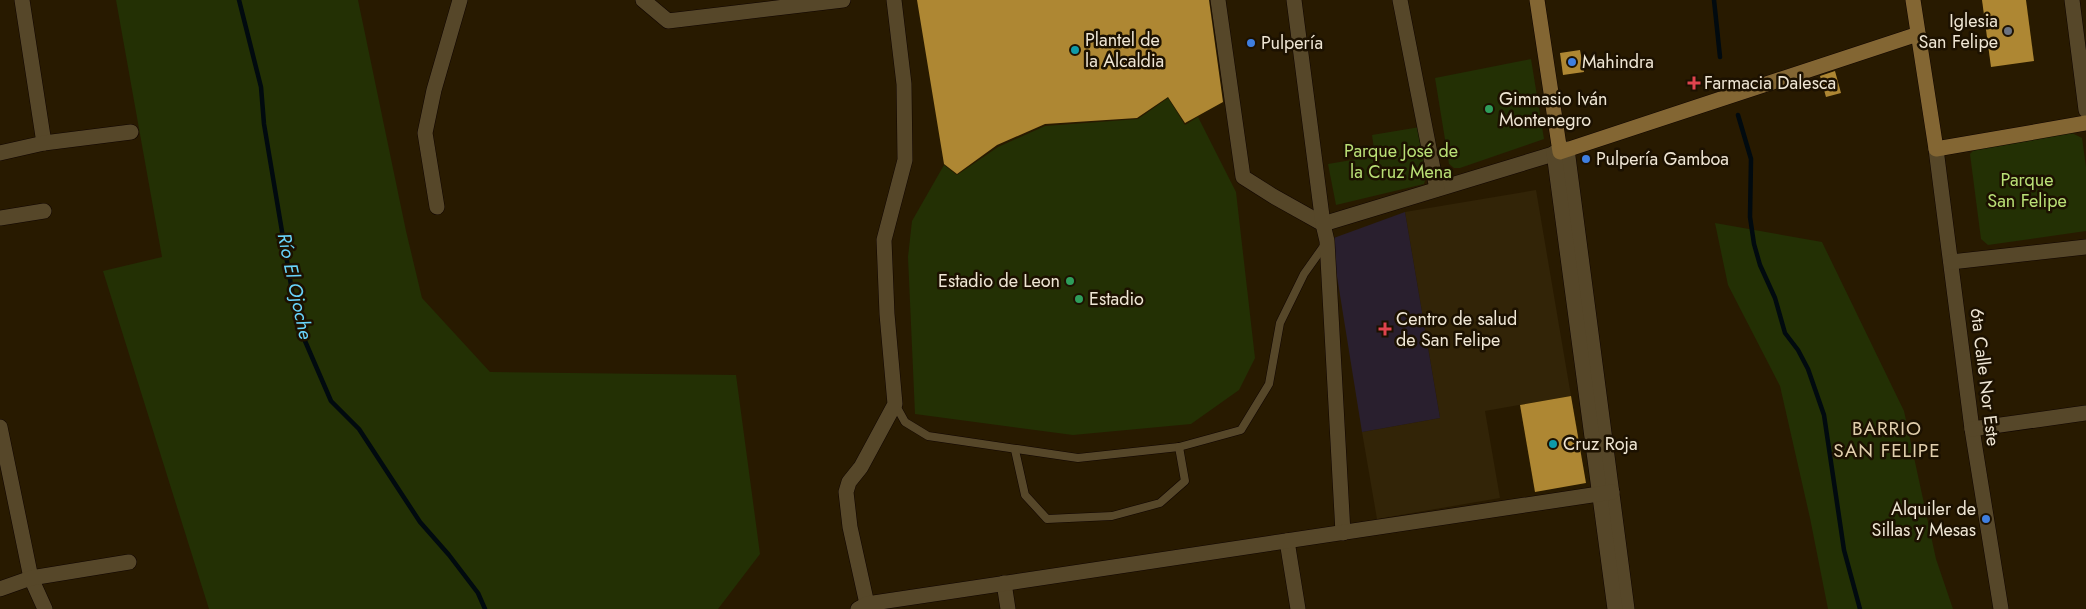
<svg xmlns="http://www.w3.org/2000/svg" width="2086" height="609" viewBox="0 0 2086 609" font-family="Jost,sans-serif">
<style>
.built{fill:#322407}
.medical{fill:#291f2e}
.green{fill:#233004}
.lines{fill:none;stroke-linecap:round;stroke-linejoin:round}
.stream{stroke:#010a0f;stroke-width:4.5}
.building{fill:#ae8733}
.lane-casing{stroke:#100500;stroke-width:9}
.street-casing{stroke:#100500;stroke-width:16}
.secondary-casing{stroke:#100500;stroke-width:16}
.lane{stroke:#564729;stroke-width:8}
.street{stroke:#564729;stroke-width:15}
.secondary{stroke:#836633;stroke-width:15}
.worship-dot{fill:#6b7280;stroke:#1c1100;stroke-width:2}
.shop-dot{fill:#3f7fe0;stroke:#1c1100;stroke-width:2}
.culture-dot{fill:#0f9aa8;stroke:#1c1100;stroke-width:2}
.health-dot{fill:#e0444e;stroke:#1c1100;stroke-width:2}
.leisure-dot{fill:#2e9e5b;stroke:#1c1100;stroke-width:2}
.labels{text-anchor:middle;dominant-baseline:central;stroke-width:5;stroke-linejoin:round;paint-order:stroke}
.poi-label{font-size:18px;fill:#efe6d4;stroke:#1c1100;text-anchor:start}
.park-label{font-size:18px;fill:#bae076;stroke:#1c1100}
.street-label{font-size:18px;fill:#efe6d4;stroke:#1c1100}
.water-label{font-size:19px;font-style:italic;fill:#69d4fb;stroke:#1c1100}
.neighbourhood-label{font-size:19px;letter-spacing:1px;fill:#e1cfad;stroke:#1c1100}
</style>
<rect width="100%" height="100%" fill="#281a00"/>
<polygon class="built" points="1536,190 1571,396 1485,411 1500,498 1377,519 1362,432 1440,418 1405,212"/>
<polygon class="medical" points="1405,212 1440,418 1362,432 1331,239"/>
<g class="green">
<polygon points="116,0 358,0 406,231 422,298 490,372 736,375 760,554 718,609 209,609 103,271 162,257"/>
<polygon points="1531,59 1544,139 1460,168 1454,168 1449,164 1435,78"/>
<polygon points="1168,98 1185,125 1198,117 1236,192 1255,358 1239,390 1191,424 1073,435 915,414 908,257 912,221 944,165 957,175 998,147 1045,126 1138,119"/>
<polygon points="1420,127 1429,168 1424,184 1336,205 1328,164 1375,156 1372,135"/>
<polygon points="2072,133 2082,138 2086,167 2086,231 1988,245 1981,239 1970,154 1976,148"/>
<polygon points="1715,223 1822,242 1904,411 1936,559 1953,609 1828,609 1810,518 1780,386 1728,285"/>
</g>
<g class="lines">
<g class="stream">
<polyline points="239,0 261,87 264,124 294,303 302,334 331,401 359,429 420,522 449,555 478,593 485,609"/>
<polyline points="1714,0 1720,57"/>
<polyline points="1738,115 1751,159 1750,217 1754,244 1760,265 1775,298 1785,333 1798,350 1808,369 1824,415 1844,550 1860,609"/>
</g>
</g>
<g class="building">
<polygon points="917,0 1209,0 1223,102 1185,123 1168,97 1137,118 1045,124 997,145 957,174 944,164"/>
<polygon points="1982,0 2026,0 2034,61 1991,67"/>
<polygon points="1580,50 1584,72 1563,75 1560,53"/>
<polygon points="1835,71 1841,93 1826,97 1820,76"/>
<polygon points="1571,396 1586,483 1535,492 1520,405"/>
</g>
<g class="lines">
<g class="lane-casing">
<g id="lane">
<polyline points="895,404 905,422 928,436 1078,458 1179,447 1241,430 1269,384 1280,323 1304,274 1326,243"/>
<polyline points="1015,450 1025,495 1047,519 1112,516 1160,503 1185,481 1179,447"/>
</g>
</g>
<g class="street-casing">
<g id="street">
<polyline points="22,0 44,143"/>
<polyline points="643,0 668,21 843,0"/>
<polyline points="1218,0 1243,177 1273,196 1323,224 1560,152"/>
<polyline points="1294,0 1323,224 1327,241 1343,533"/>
<polyline points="1400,0 1437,189"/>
<polyline points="2072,0 2086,110"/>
<polyline points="1567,149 1627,609"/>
<polyline points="1936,149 1972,429 2001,609"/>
<polyline points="0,153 44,143 131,132"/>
<polyline points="1554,153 1615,609"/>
<polyline points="437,207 425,133 434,90 460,0"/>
<polyline points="0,218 44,211"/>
<polyline points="1951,262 2086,247"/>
<polyline points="0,427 31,578 45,609"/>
<polyline points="1972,429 2086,413"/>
<polyline points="1287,541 1298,609"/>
<polyline points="1004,583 1008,609"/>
<polyline points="0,589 31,578 129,562"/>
<polyline points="867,604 850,527 846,492 849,482 861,467 895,404 887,314 884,240 905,160 904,84 894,0"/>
<polyline points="858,609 867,604 1612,492"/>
</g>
</g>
<g class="secondary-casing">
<g id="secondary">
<polyline points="1537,0 1560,152 1918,34"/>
<polyline points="1913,0 1936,149 2086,123"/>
</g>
</g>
<use href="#lane" class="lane"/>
<use href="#street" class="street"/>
<use href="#secondary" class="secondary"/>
</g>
<circle class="worship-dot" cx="2008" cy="31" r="5"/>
<g class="shop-dot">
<circle cx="1251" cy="43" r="5"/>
<circle cx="1572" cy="62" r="5"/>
<circle cx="1586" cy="159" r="5"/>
<circle cx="1986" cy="519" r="5"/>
</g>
<g class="culture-dot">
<circle cx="1075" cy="50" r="5"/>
<circle cx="1553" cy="444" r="5"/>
</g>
<g class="health-dot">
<path d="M1691.5 75.5h5v5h5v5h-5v5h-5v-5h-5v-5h5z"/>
<path d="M1382.5 321.5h5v5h5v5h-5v5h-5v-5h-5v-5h5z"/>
</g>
<g class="leisure-dot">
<circle cx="1489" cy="109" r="5"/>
<circle cx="1070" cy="281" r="5"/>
<circle cx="1079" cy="299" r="5"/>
</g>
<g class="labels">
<g class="poi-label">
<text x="1998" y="21" text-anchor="end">Iglesia<tspan x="1998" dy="21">San Felipe</tspan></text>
<text x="1085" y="40">Plantel de<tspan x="1085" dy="21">la Alcaldia</tspan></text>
<text x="1261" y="43">Pulpería</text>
<text x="1582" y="62">Mahindra</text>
<text x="1704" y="83">Farmacia Dalesca</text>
<text x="1499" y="99">Gimnasio Iván<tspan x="1499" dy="21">Montenegro</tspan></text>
<text x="1596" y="159">Pulpería Gamboa</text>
<text x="1060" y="281" text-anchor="end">Estadio de Leon</text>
<text x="1089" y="299">Estadio</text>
<text x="1396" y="319">Centro de salud<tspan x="1396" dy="21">de San Felipe</tspan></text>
<text x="1563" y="444">Cruz Roja</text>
<text x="1976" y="509" text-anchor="end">Alquiler de<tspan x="1976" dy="21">Sillas y Mesas</tspan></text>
</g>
<g class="park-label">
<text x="1401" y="151">Parque José de<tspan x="1401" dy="21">la Cruz Mena</tspan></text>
<text x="2027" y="180">Parque<tspan x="2027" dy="21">San Felipe</tspan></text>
</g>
<g class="street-label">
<text transform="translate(1985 377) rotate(83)">6ta Calle Nor Este</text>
</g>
<g class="water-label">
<text transform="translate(295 286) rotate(78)">Río El Ojoche</text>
</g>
<g class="neighbourhood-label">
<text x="1887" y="428">BARRIO<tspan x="1887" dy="22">SAN FELIPE</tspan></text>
</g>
</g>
</svg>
